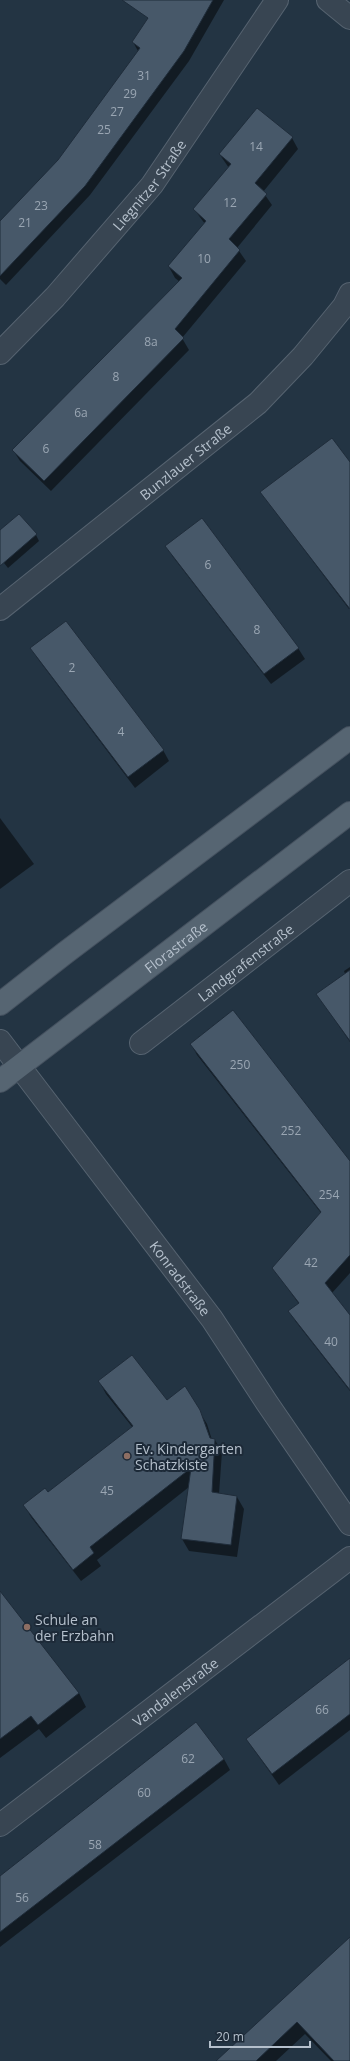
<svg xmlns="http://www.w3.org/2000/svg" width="350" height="2061" viewBox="0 0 350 2061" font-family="'Open Sans',sans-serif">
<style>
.shadow{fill:#0007}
.building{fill:#475869;stroke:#1f2c3a}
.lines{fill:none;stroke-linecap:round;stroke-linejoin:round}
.minor-casing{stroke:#566370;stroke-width:24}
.major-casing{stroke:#45515f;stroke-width:24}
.minor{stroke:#384552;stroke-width:22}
.major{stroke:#566572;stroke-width:22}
.education-dot{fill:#8d6e63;stroke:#1d2a38;stroke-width:1.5}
.labels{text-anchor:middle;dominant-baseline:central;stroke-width:4;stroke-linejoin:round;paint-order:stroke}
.number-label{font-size:12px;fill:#9aa6b3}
.street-label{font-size:14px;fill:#b5c0cc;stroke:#1d2a38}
.poi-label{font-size:14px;fill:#b5c0cc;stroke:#1d2a38;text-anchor:start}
</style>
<rect width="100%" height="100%" fill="#233443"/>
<g class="shadow">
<polygon points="155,0 224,0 189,61 90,195 6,285 0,279 0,224 59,161 138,51 133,42 148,19 147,16"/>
<polygon points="292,138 298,149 263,192 272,205 237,248 246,261 182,338 189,350 51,491 20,461 13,450 180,282 175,278 169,267 205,224 194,209 229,168 220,155"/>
<polygon points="350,464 350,608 349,609 265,498"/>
<polygon points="0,531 36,535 39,541 8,568 0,558"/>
<polygon points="167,546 298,648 305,659 271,684 173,557"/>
<polygon points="31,648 163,750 169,761 135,788 38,659"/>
<polygon points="0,818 34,864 0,889"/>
<polygon points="350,967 350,1042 317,994 345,974 344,971"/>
<polygon points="191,1044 350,1162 350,1273 332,1293 350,1317 350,1391 296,1322 289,1311 299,1304 273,1268 321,1213 197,1055"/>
<polygon points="99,1381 199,1411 207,1424 212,1440 215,1440 222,1452 219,1494 237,1497 244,1509 237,1557 189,1551 182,1539 189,1487 97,1560 101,1566 81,1581 31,1517 24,1505 48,1493 133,1428 106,1394"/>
<polygon points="0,1592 79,1693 86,1707 46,1738 39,1729 0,1758"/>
<polygon points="350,1659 350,1730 279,1785 247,1740"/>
<polygon points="224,1759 230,1770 0,1947 0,1876"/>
<polygon points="350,1938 350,2061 331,2061 305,2034 276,2061 235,2061"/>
</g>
<g class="building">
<polygon points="122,0 213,0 184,51 85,186 0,276 0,221 58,160 140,48 132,42 148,18"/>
<polygon points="257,108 293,137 255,183 267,194 229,239 240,250 175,329 184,338 44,481 12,450 182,278 168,266 206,221 193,209 231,164 219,154"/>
<polygon points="332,438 350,462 350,609 260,492"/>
<polygon points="19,514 37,534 0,566 0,530"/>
<polygon points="202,518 299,648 264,674 165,546"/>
<polygon points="66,621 164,750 128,777 30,648"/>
<polygon points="350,970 350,1041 316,994"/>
<polygon points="233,1010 350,1161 350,1255 325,1283 350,1315 350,1390 288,1311 299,1303 272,1268 321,1212 190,1044"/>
<polygon points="132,1355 167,1400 185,1386 200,1410 210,1438 215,1439 212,1492 237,1496 231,1545 181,1539 191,1468 90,1547 94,1553 73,1570 23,1505 45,1488 48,1492 133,1426 98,1381"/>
<polygon points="0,1591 79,1693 38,1725 31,1716 0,1739"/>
<polygon points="350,1658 350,1714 272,1774 246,1739"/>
<polygon points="196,1722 224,1759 0,1932 0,1876"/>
<polygon points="350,1937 350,2061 334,2061 297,2022 256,2061 216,2061"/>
</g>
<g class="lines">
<g class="minor-casing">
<g id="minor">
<polyline points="328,0 350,18"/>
<path id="s1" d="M0 353 55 297 152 185 277 0"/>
<path id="s2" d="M0 609 258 403 303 356 344 306 350 294"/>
<path id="s3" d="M0 1041 212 1319 267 1403 350 1524"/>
<path id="s4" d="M141 1043 350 881"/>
<path id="s5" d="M0 1825 350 1558"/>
</g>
</g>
<g class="major-casing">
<g id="major">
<polyline points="0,1004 65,953 350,738"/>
<path id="s6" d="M0 1081 350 813"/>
</g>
</g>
<use href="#minor" class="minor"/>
<use href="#major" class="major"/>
</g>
<g class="education-dot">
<circle cx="127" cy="1456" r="4"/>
<circle cx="27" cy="1627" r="4"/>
</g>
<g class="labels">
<g class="number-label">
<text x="144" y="75">31</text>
<text x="130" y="93">29</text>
<text x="117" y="111">27</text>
<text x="104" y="129">25</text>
<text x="256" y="146">14</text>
<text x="230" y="202">12</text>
<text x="41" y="205">23</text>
<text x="25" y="222">21</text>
<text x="204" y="258">10</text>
<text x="151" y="341">8a</text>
<text x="116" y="376">8</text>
<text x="81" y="412">6a</text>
<text x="46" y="448">6</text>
<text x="208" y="564">6</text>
<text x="257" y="629">8</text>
<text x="72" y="667">2</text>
<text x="121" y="731">4</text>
<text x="240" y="1064">250</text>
<text x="291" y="1130">252</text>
<text x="329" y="1194">254</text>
<text x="311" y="1262">42</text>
<text x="331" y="1341">40</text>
<text x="107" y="1490">45</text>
<text x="322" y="1709">66</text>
<text x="188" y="1758">62</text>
<text x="144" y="1792">60</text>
<text x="95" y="1844">58</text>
<text x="22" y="1897">56</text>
</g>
<g class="street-label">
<text stroke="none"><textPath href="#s1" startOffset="225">Liegnitzer Straße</textPath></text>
<text stroke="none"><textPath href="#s2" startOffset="237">Bunzlauer Straße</textPath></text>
<text stroke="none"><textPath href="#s6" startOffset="221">Florastraße</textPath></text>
<text stroke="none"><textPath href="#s4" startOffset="132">Landgrafenstraße</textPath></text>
<text stroke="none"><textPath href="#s3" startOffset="298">Konradstraße</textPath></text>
<text stroke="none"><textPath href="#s5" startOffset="220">Vandalenstraße</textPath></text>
</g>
<g class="poi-label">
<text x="135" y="1448">Ev. Kindergarten<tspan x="135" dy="16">Schatzkiste</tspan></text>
<text x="35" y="1619">Schule an<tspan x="35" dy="16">der Erzbahn</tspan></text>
</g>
</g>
<path d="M210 2041v6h100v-6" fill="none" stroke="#b5c0cc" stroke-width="2"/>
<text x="216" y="2041" font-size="12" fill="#b5c0cc" stroke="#1d2a38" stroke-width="3" paint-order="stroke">20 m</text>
</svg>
